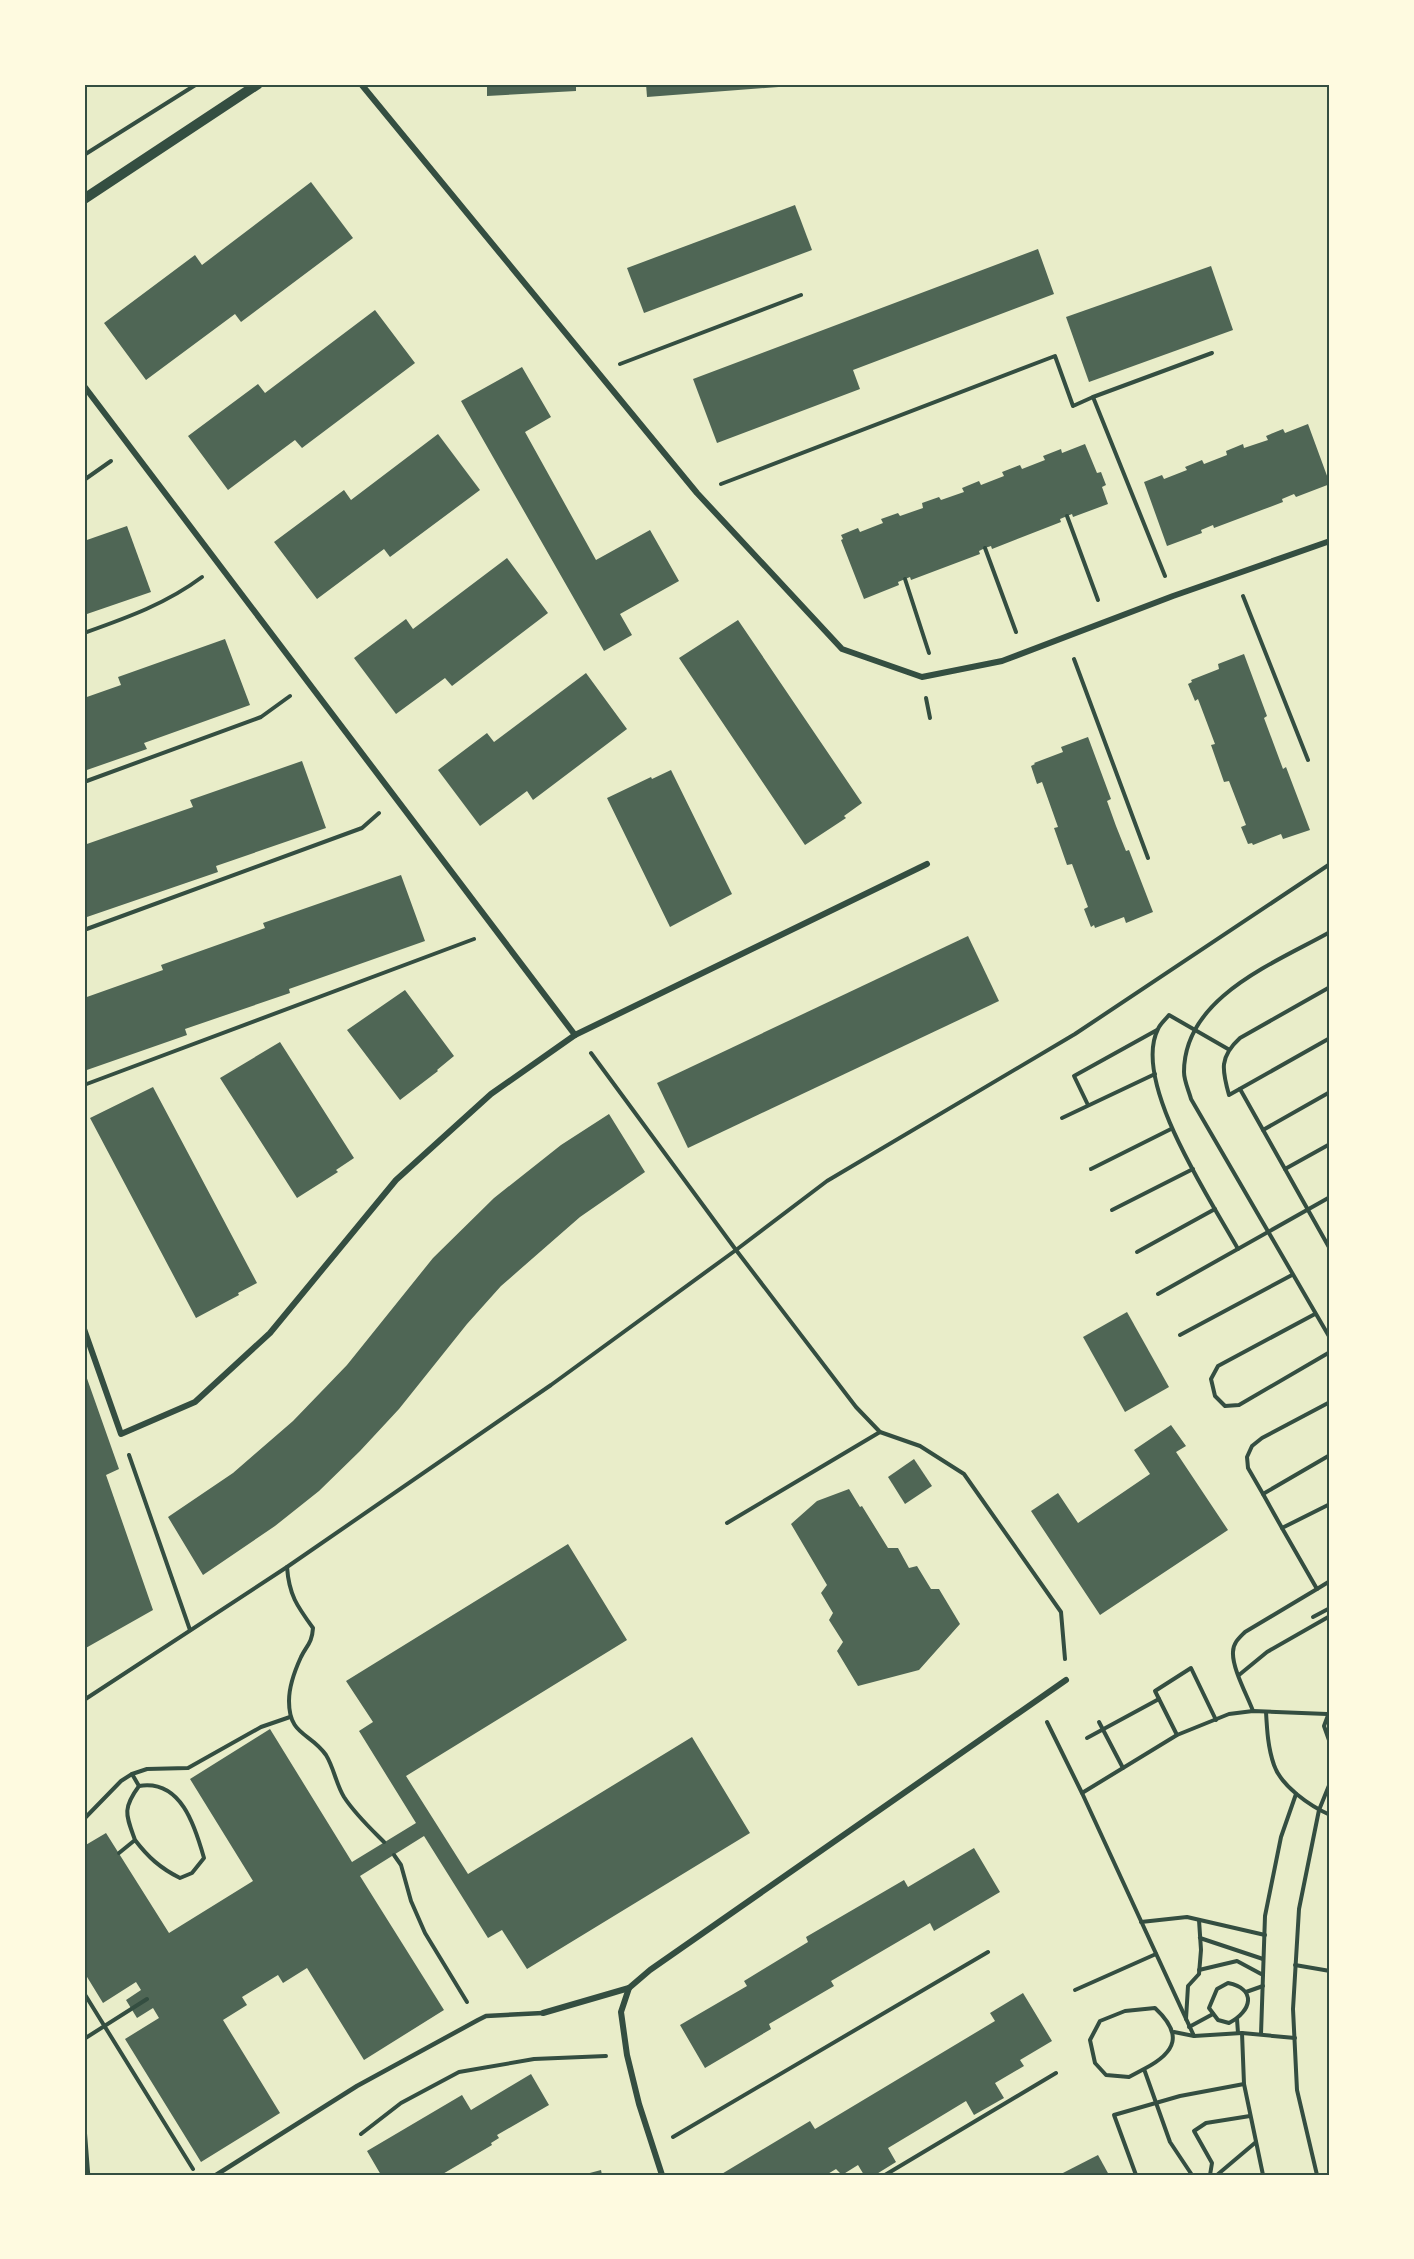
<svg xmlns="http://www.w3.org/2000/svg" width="1414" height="2259" viewBox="0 0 1414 2259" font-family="'Noto Serif',serif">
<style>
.building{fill:#4f6655}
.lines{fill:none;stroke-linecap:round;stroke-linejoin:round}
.path{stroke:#344e41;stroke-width:4}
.service{stroke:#344e41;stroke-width:4.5}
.minor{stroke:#344e41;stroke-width:6}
.tertiary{stroke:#344e41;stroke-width:10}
.neatline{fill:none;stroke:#344e41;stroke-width:2}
</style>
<rect width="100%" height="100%" fill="#e9edc9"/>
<g class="building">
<polygon points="487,84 576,84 576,91 487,96"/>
<polygon points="646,84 792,84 792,86 647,97"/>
<polygon points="311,182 353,238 241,322 235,314 146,380 104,323 195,255 202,265"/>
<polygon points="795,205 812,250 644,313 627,268"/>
<polygon points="1038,249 1054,294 853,370 860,389 717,443 693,379"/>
<polygon points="1211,266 1233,330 1089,382 1066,317"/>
<polygon points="375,310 415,363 302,448 295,440 228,490 188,436 258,384 265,393"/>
<polygon points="522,367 551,417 525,432 596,560 650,530 679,581 620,614 632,635 604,651 461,401"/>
<polygon points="1308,424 1330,484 1296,497 1294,494 1282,499 1283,502 1214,528 1213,525 1201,530 1202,533 1167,546 1144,482 1162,475 1164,479 1187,470 1185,467 1202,460 1204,464 1227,455 1226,451 1243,444 1244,448 1268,440 1266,436 1283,429 1285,433"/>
<polygon points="438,434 480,490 390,557 384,549 317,599 274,542 344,490 351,500"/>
<polygon points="1085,444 1097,473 1101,472 1106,485 1102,487 1108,504 1073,517 1072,514 1060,519 1061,522 992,549 991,546 985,548 979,551 980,554 911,580 910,577 898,582 899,585 864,599 841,540 843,539 841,535 858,528 860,532 883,523 881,519 898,513 900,516 923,508 922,503 939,497 941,500 964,492 962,488 979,481 981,485 1004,476 1002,472 1020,465 1022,469 1045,460 1043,456 1061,449 1062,453"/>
<polygon points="127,526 151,592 84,615 84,541"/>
<polygon points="507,558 548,613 452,686 445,678 396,714 354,658 406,619 413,629"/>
<polygon points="738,620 862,803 844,816 846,818 805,845 679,658"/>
<polygon points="225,639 250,705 144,743 147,749 84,771 84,698 121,685 118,677"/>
<polygon points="1244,654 1267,716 1264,718 1283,769 1286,767 1310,830 1283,839 1281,834 1253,845 1252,843 1248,844 1241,827 1246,825 1229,781 1224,782 1211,745 1215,744 1198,699 1195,701 1188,684 1192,682 1191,680 1219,669 1218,664"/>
<polygon points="586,673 627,729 533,800 527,791 480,826 438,770 487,733 494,742"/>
<polygon points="1088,737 1111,799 1107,801 1116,826 1126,851 1129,850 1153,912 1126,923 1124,917 1095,928 1094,925 1091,927 1084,909 1088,907 1072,864 1067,865 1054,828 1058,827 1042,782 1037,784 1031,766 1035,764 1034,763 1063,752 1061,747"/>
<polygon points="302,761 326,828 216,866 218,872 84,918 84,845 193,807 190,800"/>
<polygon points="671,770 732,894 670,927 607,798 651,777 652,779"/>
<polygon points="401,875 425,941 289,989 290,993 185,1029 187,1035 84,1071 84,998 163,970 161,965 265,928 263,923"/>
<polygon points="968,936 999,1001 688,1148 657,1083"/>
<polygon points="405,990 454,1056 437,1070 438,1071 400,1100 347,1030"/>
<polygon points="280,1042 354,1158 336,1170 338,1172 297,1198 220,1078"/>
<polygon points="153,1087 257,1283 238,1293 239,1295 196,1318 90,1118"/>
<polygon points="609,1114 645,1172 580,1217 501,1286 467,1324 399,1409 360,1451 319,1491 275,1526 203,1575 168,1517 233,1473 293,1421 347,1365 433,1258 494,1198 561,1145"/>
<polygon points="1127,1312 1169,1387 1125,1412 1083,1337"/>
<polygon points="84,1370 119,1469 106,1475 153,1610 84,1649"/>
<polygon points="1171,1425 1186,1446 1176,1452 1228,1530 1100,1615 1031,1511 1058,1493 1078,1523 1150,1474 1134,1450"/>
<polygon points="914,1459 932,1486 905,1504 888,1477"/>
<polygon points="849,1489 860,1507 862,1506 888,1548 898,1548 909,1568 917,1566 931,1589 939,1589 960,1624 919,1670 858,1686 837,1651 843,1642 829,1620 833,1613 821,1593 827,1585 791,1524 817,1501"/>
<polygon points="568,1544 627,1640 406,1776 468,1874 692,1737 750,1833 527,1969 502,1930 488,1938 424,1836 360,1876 444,2010 364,2060 307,1968 283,1983 278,1975 242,1997 247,2005 223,2020 280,2113 201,2162 125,2039 159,2018 153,2008 137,2018 126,2000 141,1990 136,1982 103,2003 84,1972 84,1846 106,1833 169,1933 253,1881 190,1779 270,1729 352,1862 416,1823 359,1731 373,1722 346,1681"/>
<polygon points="974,1848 1000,1892 934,1931 930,1923 831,1981 834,1986 769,2024 771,2029 705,2068 680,2025 747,1986 744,1981 808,1942 806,1937 904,1880 908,1887"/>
<polygon points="1023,1993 1052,2041 1020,2060 1024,2066 995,2083 1004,2098 974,2115 966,2101 933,2121 888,2148 896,2162 875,2175 864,2175 858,2165 842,2175 836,2169 826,2175 720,2175 810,2121 815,2129 995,2021 990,2013"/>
<polygon points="531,2074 549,2105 497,2135 499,2138 491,2143 492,2145 441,2175 381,2175 367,2151 462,2095 471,2110"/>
<polygon points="1098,2155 1109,2175 1059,2175"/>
<polygon points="601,2170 602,2175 586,2175 586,2174"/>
</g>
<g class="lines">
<g class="path">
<polyline points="84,155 197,84"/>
<polyline points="620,364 801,295"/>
<polyline points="1093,397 1212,353"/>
<polyline points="84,480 111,461"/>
<polyline points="721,484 1055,356 1073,406 1093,397 1165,576"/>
<polyline points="1067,516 1098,600"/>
<polyline points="985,548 1016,632"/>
<polyline points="905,579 929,653"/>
<polyline points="1243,596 1308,760"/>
<path d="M84 633C126 618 166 604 202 577"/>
<polyline points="1074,659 1148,858"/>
<polyline points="926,698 930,718"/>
<polyline points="84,782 261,717 290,696"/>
<polyline points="84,930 362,828 379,813"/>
<path d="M1330 932C1275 963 1184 997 1184 1072 1184 1081 1189 1091 1191 1099L1330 1338"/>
<path d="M1330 987 1240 1038C1219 1057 1222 1070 1229 1095L1330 1038"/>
<path d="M1228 1049 1169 1015C1166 1019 1160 1024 1158 1029 1131 1082 1212 1202 1238 1249"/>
<polyline points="591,1053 736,1250 856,1407 880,1432 920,1446 964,1474 1061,1612 1065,1659"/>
<polyline points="84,1085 474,939"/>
<polyline points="1240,1089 1330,1249"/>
<polyline points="1088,1105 1074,1076 1157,1030"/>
<polyline points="1062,1118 1155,1074"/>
<polyline points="1263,1130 1330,1092"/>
<polyline points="1091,1169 1171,1129"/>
<polyline points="1285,1169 1330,1144"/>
<polyline points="1112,1210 1193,1169"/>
<polyline points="1137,1252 1215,1209"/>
<polyline points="1158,1294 1330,1197"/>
<polyline points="1315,1314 1218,1366 1211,1379 1215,1396 1225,1406 1239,1405 1330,1352"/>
<polyline points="1180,1335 1292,1275"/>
<polyline points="129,1455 190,1630"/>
<polyline points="1263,1494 1248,1468 1247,1457 1252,1446 1262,1438 1330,1402"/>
<polyline points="1330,1504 1282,1528 1317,1589 1330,1581"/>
<polyline points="727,1523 880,1432"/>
<polyline points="1282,1528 1263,1494 1330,1455"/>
<path d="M287 1567C289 1595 297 1606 313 1628 312 1643 307 1645 301 1657 295 1670 289 1686 289 1701 289 1736 310 1732 326 1755 334 1768 336 1784 344 1797 355 1814 370 1828 384 1842"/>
<polyline points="1313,1617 1330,1608"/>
<polyline points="1239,1675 1267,1652 1330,1616"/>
<polyline points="84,1700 287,1567 551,1385 736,1250 827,1181 1075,1034 1330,864"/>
<polyline points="1330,1710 1324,1726 1330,1743"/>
<path d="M1253 1711C1247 1695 1232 1668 1233 1652 1233 1643 1239 1638 1245 1632L1317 1589"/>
<path d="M1266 1712C1267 1730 1268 1748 1274 1765 1281 1786 1310 1806 1330 1815"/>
<polyline points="1047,1722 1082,1793 1194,2036 1242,2033"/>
<polyline points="1099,1722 1123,1768"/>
<polyline points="1177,1735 1155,1691 1191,1668 1216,1720"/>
<polyline points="1087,1738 1159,1699"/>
<polyline points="132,1774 139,1786"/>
<polyline points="1082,1793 1177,1735 1229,1714 1253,1711 1327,1714"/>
<polyline points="84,1819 121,1781 132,1774 147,1769 188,1768 261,1727 290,1717"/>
<path d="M119 1853 135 1840C148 1857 160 1868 180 1878L192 1873 204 1858C195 1826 181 1779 139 1786 122 1809 126 1815 135 1840"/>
<polyline points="394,1855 401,1865 411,1901 425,1933 467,2002"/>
<polyline points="1141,1922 1187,1917 1265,1935"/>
<polyline points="1200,1938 1263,1959"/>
<polyline points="1295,1965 1330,1971"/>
<polyline points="1199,1970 1237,1961 1263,1975"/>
<path d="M1228 1983C1257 1989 1252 2011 1229 2023L1218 2020 1209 2008 1217 1989Z"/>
<polyline points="1075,1990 1156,1954"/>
<polyline points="1246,1992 1263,1986"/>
<polyline points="84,1993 193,2169"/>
<polyline points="1186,2019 1188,1986 1199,1974 1201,1950 1199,1920"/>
<polyline points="1237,2019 1238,2033"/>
<polyline points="1189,2027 1213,2014"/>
<polyline points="1174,2032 1194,2036"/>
<polyline points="1261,2034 1265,1916 1281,1837 1296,1794"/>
<polyline points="84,2039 147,1999"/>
<path d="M1144 2069C1177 2052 1183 2034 1155 2008L1125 2011 1100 2021 1090 2040 1095 2063 1106 2075 1129 2077 1144 2069 1170 2142 1192 2175"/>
<polyline points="361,2134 401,2103 459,2072 534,2059 606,2056"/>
<polyline points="673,2137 988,1952"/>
<polyline points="885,2175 1056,2073"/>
<polyline points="1136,2175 1114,2115 1180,2096 1244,2084"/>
<polyline points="1210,2175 1212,2163 1194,2131 1206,2123 1250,2116"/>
<polyline points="1217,2175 1256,2142"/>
<polyline points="1263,2175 1244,2084 1242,2033 1295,2038"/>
<polyline points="1317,2175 1297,2090 1293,2009 1299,1909 1319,1810 1330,1783"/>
</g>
<g class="service">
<polyline points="84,2124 88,2175"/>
<polyline points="216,2175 357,2086 478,2020 486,2016 543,2013"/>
</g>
<g class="minor">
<polyline points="361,84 697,493 842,649 922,677 1002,661 1173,596 1330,541"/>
<polyline points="84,386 575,1035"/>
<polyline points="84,1329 121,1434 195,1402 270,1333 396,1180 491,1094 575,1035 927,864"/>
<polyline points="629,1988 621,2012 627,2055 639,2104 662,2175"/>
<polyline points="543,2013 629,1988 650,1970 1066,1680"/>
</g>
<polyline class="tertiary" points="84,199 258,84"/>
</g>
<rect width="1414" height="2259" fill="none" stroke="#fefae0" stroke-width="171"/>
<rect x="86" y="86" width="1242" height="2088" class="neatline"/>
</svg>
